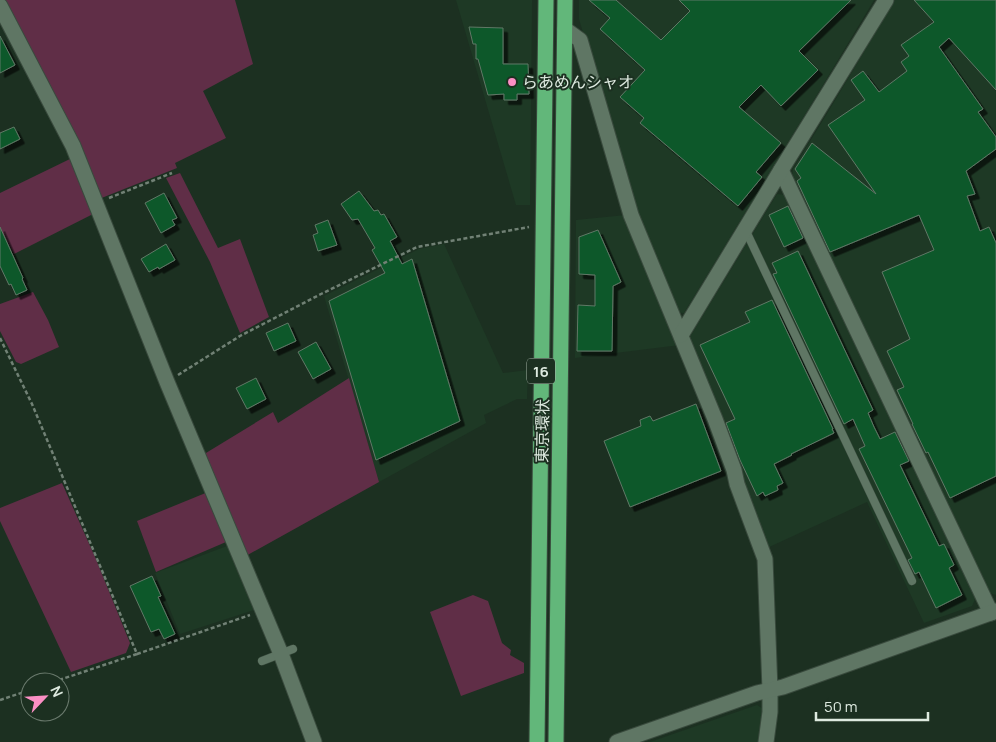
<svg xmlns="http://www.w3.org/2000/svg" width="996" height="742" viewBox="0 0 996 742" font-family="Manrope,'Noto Sans JP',sans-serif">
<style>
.built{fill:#1e3925}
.green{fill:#602e47}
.building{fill:#08592b;stroke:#617866;filter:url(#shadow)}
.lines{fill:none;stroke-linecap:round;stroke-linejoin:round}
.lane-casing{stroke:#394a3d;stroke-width:9}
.street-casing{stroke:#394a3d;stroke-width:17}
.secondary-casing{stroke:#394a3d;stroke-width:17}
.highway-casing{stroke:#394a3d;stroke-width:17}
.path{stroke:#718175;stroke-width:2.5;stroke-dasharray:4 2.5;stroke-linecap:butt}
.lane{stroke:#5f7664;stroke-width:8}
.street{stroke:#5f7664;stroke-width:15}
.secondary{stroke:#5f7664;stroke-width:15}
.highway{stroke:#62b77a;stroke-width:15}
.poi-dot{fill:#fb8fc4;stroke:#1c3021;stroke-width:2}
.labels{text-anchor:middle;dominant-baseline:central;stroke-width:4;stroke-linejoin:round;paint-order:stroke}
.shield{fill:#1c3021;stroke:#a4b2a7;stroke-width:1}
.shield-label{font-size:15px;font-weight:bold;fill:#deeae0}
.poi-label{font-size:16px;fill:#deeae0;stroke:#1c3021;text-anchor:start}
.street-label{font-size:16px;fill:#deeae0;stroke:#1c3021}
</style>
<defs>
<filter id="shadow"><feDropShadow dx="4.5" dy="4.5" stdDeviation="0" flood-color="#0009"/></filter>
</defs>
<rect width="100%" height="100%" fill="#1c3021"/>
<g class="built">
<polygon points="456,0 532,0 530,205 516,205"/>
<polygon points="579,0 874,0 820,90 684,313 676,312 638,218 579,19"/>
<polygon points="895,0 996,0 996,595 989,593 792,178 793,169 828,112"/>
<polygon points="777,194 786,195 976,597 972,606 924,623 867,502 767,548 688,340"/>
<polygon points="626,215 680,345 575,358 576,220"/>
<polygon points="444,244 503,373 528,370 527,399 517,399 484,415 486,423 379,482 324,296 419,249"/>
<polygon points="227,546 254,610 180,634 155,573"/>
<polygon points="757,705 765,710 760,742 650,742"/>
</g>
<g class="green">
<polygon points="3,0 235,0 253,64 203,91 226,138 175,163 177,168 99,199"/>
<polygon points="72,158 95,213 14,254 0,228 0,193"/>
<polygon points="180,173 218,248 240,239 269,317 240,333 210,262 166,178"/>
<polygon points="33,292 48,320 59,347 21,364 16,362 0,331 0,304"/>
<polygon points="349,378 379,482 244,557 201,456 273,412 278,423"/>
<polygon points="62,483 95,557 130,643 126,653 71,672 0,521 0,508"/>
<polygon points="208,492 226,542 156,572 137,521"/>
<polygon points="473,595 488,601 502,643 511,650 510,655 524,663 524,673 461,696 430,612"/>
</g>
<g class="building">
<polygon points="589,0 616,0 661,40 690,11 679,0 851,0 799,51 818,70 781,106 761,85 739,107 781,143 756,172 762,177 738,206 640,123 644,118 620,97 645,70 600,29 610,18"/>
<polygon points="914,0 996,0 996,90 949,38 939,47 983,109 978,112 996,137 996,149 966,171 975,194 967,196 980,231 989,227 996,243 996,476 950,498 928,452 926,453 912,424 913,424 897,390 904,387 887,351 910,339 882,272 934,250 919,215 830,252 797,181 801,178 795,169 812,143 876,194 828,125 865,100 851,80 863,71 879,92 907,71 901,62 909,56 901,45 934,22"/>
<polygon points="469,27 503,28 503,64 528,64 529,94 517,94 517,100 504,100 504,94 488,95 478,59 476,59 476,44 473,44"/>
<polygon points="0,36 15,65 0,73"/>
<polygon points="14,127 20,139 0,149 0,133"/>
<polygon points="359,191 374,211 378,210 381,215 384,214 397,237 390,241 402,264 412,259 460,421 376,460 329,301 385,273 372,250 375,248 358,219 352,220 341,204"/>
<polygon points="164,193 177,218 172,220 175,225 161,233 145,203"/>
<polygon points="788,206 803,238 784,247 769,215"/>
<polygon points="328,220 337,245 318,251 313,235 318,233 315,225"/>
<polygon points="0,227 23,278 22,279 27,290 16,295 11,284 9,285 0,266"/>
<polygon points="598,230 621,282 613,286 612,351 577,351 578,305 595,306 595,275 579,274 579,237"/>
<polygon points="166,244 175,260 159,269 158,267 149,272 141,259"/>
<polygon points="798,251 873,410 868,413 874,427 880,439 895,432 909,461 900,465 939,546 944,544 954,565 949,568 962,595 936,608 919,572 915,574 908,560 912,558 859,449 865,446 853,419 844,424 773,274 777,273 772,263"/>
<polygon points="772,300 833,429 832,429 834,433 791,454 792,455 774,464 783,483 777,486 778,490 765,496 763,492 757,496 740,460 726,423 735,419 700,345 750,322 745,312"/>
<polygon points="288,323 296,341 274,351 266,333"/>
<polygon points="316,342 331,369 313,379 298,352"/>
<polygon points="256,378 266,399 247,409 236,388"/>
<polygon points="696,404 721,471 630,507 604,441 641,426 640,420 650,416 653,421"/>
<polygon points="152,576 161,596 158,597 175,634 164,639 159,629 151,632 130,586"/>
</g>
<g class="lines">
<g class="lane-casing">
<g id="lane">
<polyline points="745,229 912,581"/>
<polyline points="262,661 293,649"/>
</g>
</g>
<g class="street-casing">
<g id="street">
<polyline points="0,6 73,146 167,382 281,654 314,742"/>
<polyline points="565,29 580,40 631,215 715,419 734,470 737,484 765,559 770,690 770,712 766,742"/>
<polyline points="781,170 991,613"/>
<polyline points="681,335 781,170 886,0"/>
</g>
</g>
<g class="secondary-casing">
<polyline id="secondary" points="617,742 757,693 783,687 996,611"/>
</g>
<g class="highway-casing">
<g id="highway">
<polyline points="537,742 546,0"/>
<polyline points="556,742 565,0"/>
</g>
</g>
<g class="path">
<polyline points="109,198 172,173"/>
<polyline points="0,338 32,404 137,654 250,615"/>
<polyline points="178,375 240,336 321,294 417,247 529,227"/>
<polyline points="53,682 137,654"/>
<polyline points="0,700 30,690"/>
</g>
<use href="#lane" class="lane"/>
<use href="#street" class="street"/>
<use href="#secondary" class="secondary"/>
<use href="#highway" class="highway"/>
</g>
<circle class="poi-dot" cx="512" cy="82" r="5"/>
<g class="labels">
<rect class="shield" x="527" y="358.5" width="28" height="25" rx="4"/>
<g class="shield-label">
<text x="541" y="371">16</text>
</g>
<g class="poi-label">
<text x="522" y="82">らあめんシャオ</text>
</g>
<g class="street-label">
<text transform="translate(542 431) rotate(-89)">東京環状</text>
</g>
</g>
<g transform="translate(45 697) rotate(65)"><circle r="24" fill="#1c3021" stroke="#6a7a6d"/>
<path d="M0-4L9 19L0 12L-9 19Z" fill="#fb8fc4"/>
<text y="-8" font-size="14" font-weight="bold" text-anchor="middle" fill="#deeae0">N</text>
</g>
<path d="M816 712v8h112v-8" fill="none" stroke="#deeae0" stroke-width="2.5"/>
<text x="824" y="712" font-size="15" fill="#deeae0" stroke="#1c3021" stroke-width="4" paint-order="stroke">50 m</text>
</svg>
